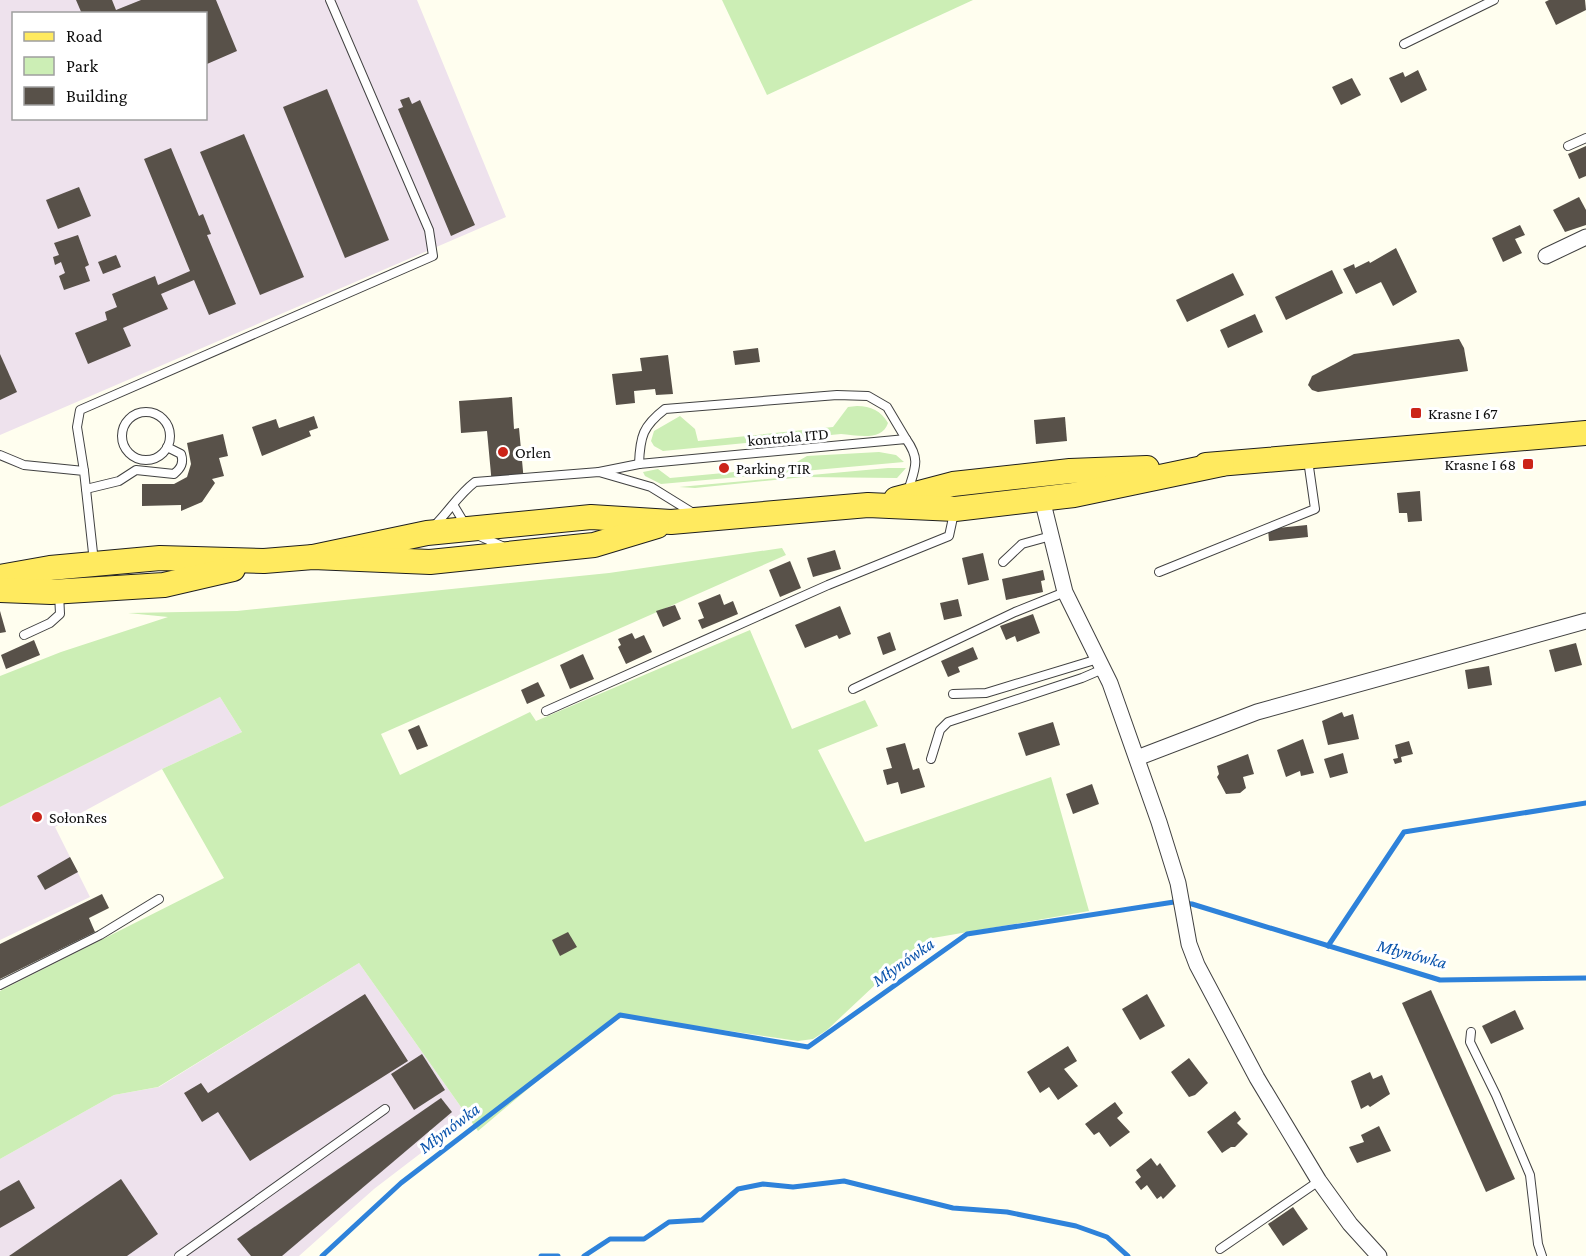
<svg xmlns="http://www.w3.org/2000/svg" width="1586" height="1256" viewBox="0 0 1586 1256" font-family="'Crimson Pro',serif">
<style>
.industrial{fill:#eee2ed;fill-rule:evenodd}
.green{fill:#cceeb5}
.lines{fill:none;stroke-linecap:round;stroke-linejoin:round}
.stream{stroke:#2e82da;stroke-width:5}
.building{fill:#585149}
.lane-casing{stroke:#414141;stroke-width:10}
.street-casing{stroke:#414141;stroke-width:17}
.primary-casing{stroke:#1f1f1f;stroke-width:26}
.lane{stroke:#fff;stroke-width:8}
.street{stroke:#fff;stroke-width:15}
.primary{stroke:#ffea5f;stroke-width:24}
.poi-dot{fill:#cb2419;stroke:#fff;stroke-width:2}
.labels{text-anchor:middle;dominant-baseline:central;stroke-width:6;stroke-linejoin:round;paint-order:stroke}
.poi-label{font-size:16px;fill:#0e0e0e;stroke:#fff;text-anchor:start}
.street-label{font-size:16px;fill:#0e0e0e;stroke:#fff}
.water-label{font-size:18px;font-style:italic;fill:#0b54ac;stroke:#fff}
</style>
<rect width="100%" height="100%" fill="#fffeef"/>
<g class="industrial">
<path d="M0 0H417L506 217 0 435ZM14 14H206V118H14Z"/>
<polygon points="220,697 242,732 162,769 55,827 90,897 0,940 0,807"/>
<polygon points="359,963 468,1117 374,1189 299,1256 0,1256 0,1159 114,1095 159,1087"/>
</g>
<g class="green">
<polygon points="722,0 973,0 767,95"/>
<path d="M857 406C871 406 881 411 888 423 882 442 856 435 841 434L663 451 654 446 651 441 654 431 680 416 695 429 698 441 833 427 848 407Z"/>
<polygon points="879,452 896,455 904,462 661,484 645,476 643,472 658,469 670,478 788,467 807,456"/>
<polygon points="888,468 906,468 897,478 804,477 695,488 679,487"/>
<polygon points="782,548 786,555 381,734 400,775 530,712 536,721 750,630 792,729 865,700 878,726 818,750 865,842 1051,777 1089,911 933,938 908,954 827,1030 813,1039 798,1041 641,1018 620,1018 605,1024 478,1131 359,963 158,1087 114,1095 0,1159 0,991 224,878 162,769 242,732 220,697 0,807 0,676 61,652 168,617 128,613 237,611 609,573"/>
</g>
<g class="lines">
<g class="stream">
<polyline points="1328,946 1404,832 1586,803"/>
<polyline points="322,1256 401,1183 620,1015 808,1047 967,934 1174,902 1192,904 1440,980 1586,978"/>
<polyline points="541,1256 558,1256"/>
<polyline points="584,1256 610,1239 644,1239 669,1222 702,1220 738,1189 763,1184 793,1187 844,1181 953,1208 1007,1212 1076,1226 1107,1237 1128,1256"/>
</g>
</g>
<g class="building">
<polygon points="76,0 112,0 116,10 141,0 216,0 237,51 207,64 206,14 82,14"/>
<polygon points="1549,0 1585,0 1586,10 1556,25 1545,2"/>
<polygon points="1418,70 1427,90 1401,103 1389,78 1403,72 1405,77"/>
<polygon points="1352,78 1361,95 1341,105 1332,87"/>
<polygon points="327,89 389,240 345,258 283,107"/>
<polygon points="409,97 412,104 420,100 475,225 451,236 398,109 403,107 400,100"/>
<polygon points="244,134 304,277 260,295 200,152"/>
<polygon points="1586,146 1586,176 1579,179 1568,154"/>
<polygon points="171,148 199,216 203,214 211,234 207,235 236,304 209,315 194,280 161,294 168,309 123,328 131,346 88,364 75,333 107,320 105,312 117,307 112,294 155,276 158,285 190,271 144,159"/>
<polygon points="79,187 91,216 58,229 46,200"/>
<polygon points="1579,197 1586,210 1586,225 1565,232 1553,210"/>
<polygon points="1520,225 1525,235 1515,239 1522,253 1503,262 1492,238"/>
<polygon points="78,235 89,265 85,267 90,281 64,290 59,276 65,273 61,262 55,265 53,257 59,255 54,243"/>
<polygon points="1396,248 1417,292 1393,306 1381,282 1356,294 1343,269 1354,264 1355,268 1369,261 1370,263"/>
<polygon points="116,255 121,267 103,274 98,262"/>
<polygon points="1332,270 1343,293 1286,320 1275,297"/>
<polygon points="1233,273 1244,295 1187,322 1176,300"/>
<polygon points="1255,314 1263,332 1228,348 1220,330"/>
<polygon points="1459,339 1464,348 1468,371 1318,392 1312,390 1308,385 1312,376 1354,354"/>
<polygon points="758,348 760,362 735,365 733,351"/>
<polygon points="0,354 17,392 0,400"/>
<polygon points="668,355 673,394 656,395 655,389 634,391 635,403 616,405 612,374 642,371 640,358"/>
<polygon points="512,397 514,429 519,428 524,482 492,485 487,431 461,433 459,401"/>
<polygon points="314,416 318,428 309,431 311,436 262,456 252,427 276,419 279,428"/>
<polygon points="1065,417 1067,441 1036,444 1034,420"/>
<polygon points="223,434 228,456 219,458 224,476 212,479 215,483 202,502 181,511 181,505 142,506 142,484 174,484 187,477 191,464 187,443"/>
<polygon points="1420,491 1422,521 1408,522 1407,513 1399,513 1397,493"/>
<polygon points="1307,525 1308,537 1269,541 1268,529"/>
<polygon points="835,550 841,569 813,577 807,558"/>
<polygon points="983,553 989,580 968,585 962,558"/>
<polygon points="790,561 801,588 780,597 769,570"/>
<polygon points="1043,570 1045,580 1041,581 1043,592 1006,600 1002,579"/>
<polygon points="720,594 724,605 733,601 738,614 702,629 698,620 704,618 698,603"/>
<polygon points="958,599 962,616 944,620 940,603"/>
<polygon points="675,605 681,619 663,627 656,611"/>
<polygon points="840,606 851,634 839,639 837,635 805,648 795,625"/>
<polygon points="0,611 6,632 0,633"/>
<polygon points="1033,614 1040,633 1017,642 1015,636 1006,640 1000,626"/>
<polygon points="890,632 896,650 883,655 877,637"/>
<polygon points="632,633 635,639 644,635 652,652 626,664 618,647 621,645 618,639"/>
<polygon points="34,640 40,655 6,669 1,655"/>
<polygon points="1576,643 1582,665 1555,672 1549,650"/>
<polygon points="973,647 978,659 958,667 960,672 948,677 941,661"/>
<polygon points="583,654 594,679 570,689 560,665"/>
<polygon points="1489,666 1492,685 1468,689 1465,670"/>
<polygon points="538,682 545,696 527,704 521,690"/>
<polygon points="1342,712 1344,717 1353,714 1359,739 1328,745 1322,721"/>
<polygon points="1053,722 1060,745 1026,756 1018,733"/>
<polygon points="419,725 428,746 417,750 408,730"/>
<polygon points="1303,739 1314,773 1301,776 1300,771 1286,777 1277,750"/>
<polygon points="1409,741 1413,754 1401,757 1402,762 1395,764 1393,759 1398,758 1395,745"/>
<polygon points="905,743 913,770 919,768 925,787 901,794 898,782 887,785 883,770 892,768 886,748"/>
<polygon points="1343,753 1348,773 1330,778 1324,759"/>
<polygon points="1248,754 1254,774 1243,777 1246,788 1240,793 1226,794 1217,777 1219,774 1217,766"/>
<polygon points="1092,784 1099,804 1073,814 1066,794"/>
<polygon points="70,857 78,872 45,890 37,876"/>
<polygon points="102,894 109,908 89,918 95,932 0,979 0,944"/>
<polygon points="568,932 577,947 560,956 552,940"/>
<polygon points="1431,990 1515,1179 1486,1192 1402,1003"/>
<polygon points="365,994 408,1061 250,1161 218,1112 202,1122 184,1093 201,1083 208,1093"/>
<polygon points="1147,994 1165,1026 1140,1040 1122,1009"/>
<polygon points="1515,1010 1524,1029 1491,1044 1482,1026"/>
<polygon points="1068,1046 1077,1061 1064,1069 1078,1086 1058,1100 1049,1087 1040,1093 1027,1072"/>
<polygon points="422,1054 445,1090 414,1110 391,1074"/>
<polygon points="1189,1058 1208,1083 1195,1095 1189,1097 1171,1072"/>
<polygon points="1370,1072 1373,1079 1382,1075 1390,1094 1370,1107 1368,1105 1361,1109 1351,1081"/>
<polygon points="441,1098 452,1112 282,1256 251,1256 237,1239"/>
<polygon points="1115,1102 1123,1113 1117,1118 1130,1132 1110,1147 1099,1132 1094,1135 1085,1124"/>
<polygon points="1235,1111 1241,1119 1237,1123 1248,1134 1235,1147 1231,1147 1222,1153 1207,1132"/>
<polygon points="1379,1126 1391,1151 1357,1163 1349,1147 1364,1142 1361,1135"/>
<polygon points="1151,1158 1157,1166 1160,1163 1176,1186 1163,1199 1161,1196 1157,1199 1147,1185 1141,1190 1135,1182 1141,1177 1136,1170"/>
<polygon points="121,1179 158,1234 127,1256 9,1256"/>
<polygon points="19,1180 35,1208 0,1228 0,1191"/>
<polygon points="1293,1207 1308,1229 1283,1246 1268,1224"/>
</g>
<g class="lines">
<g class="lane-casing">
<g id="lane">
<polyline points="1404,44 1494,0"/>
<polyline points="1568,146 1586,138"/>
<circle cx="146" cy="436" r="24"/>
<polyline points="0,455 24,465 84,471 94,562"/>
<path d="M639 464C640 436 643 426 665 409L837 395 868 396 887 407 906 439"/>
<polyline points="84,471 77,427 80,410 433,256 429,230 330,0"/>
<path d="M599 472 639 464 906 439C921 460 915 468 908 491"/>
<path d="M86 489 119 481 136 470 174 474C181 468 184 463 181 454L167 447"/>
<polyline points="454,506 466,526"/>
<path d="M435 525C449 511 459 494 475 482L599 472 651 487 693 513"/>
<polyline points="477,535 502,546"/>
<polyline points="1003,562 1022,544 1051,536"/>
<polyline points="1159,572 1315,509 1308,460"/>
<polyline points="24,635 50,623 60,614 59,593"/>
<polyline points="853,689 1015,612 1065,592"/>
<polyline points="953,694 986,693 1098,659"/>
<polyline points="546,711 828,585 949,536 954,513"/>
<polyline points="931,759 940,730 948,722 1082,678 1103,669"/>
<polyline points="0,985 100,935 159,899"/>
<polyline points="1471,1032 1470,1042 1496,1095 1530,1175 1538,1244 1542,1256"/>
<polyline points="1220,1249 1319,1181"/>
<polyline points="179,1256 385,1109"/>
</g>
</g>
<g class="street-casing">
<g id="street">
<polyline points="1546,256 1586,237"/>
<polyline points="1042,499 1065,592 1110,683 1159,822 1178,883 1189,944 1197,965 1257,1078 1319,1181 1350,1224 1379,1256"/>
<polyline points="1137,758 1257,712 1586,621"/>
</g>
</g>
<g class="primary-casing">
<g id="primary">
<polyline points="1206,465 1586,433"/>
<polyline points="896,499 953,484 1070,471 1147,468"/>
<polyline points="313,557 427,533 591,517 671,522 868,505 955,509 1074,495 1222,464"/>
<polyline points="0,577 50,568 160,558 264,561 313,557 430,562 594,545 657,526"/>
<polyline points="0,590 51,592 164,585 233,569"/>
</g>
</g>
<use href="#lane" class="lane"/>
<use href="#street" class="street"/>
<use href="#primary" class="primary"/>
</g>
<g class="poi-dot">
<rect x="1410" y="407" width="12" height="12" rx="3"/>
<circle cx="503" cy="452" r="6"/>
<rect x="1522" y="458" width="12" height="12" rx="3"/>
<circle cx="724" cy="468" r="6"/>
<circle cx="37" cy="817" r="6"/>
</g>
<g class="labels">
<g class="poi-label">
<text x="1428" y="413">Krasne I 67</text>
<text x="515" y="452">Orlen</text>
<text x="1516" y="464" text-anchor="end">Krasne I 68</text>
<text x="736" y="468">Parking TIR</text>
<text x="49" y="817">SołonRes</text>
</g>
<g class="street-label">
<text transform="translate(788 437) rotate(-5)">kontrola ITD</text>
</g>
<g class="water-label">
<text transform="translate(1412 954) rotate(15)">Młynówka</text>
<text transform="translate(903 962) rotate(-35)">Młynówka</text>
<text transform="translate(449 1128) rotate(-37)">Młynówka</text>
</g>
</g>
<rect x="12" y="12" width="195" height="108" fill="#ffffff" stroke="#9f9f9f" stroke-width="1.5"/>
<rect x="24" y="32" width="30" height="9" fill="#ffea5f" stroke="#9f9f9f" stroke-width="1.5"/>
<text x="66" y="42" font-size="18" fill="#0e0e0e">Road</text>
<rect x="24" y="57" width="30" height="18" fill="#cceeb5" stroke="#9f9f9f" stroke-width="1.5"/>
<text x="66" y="72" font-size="18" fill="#0e0e0e">Park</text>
<rect x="24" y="87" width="30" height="18" fill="#585149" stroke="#9f9f9f" stroke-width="1.5"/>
<text x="66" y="102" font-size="18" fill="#0e0e0e">Building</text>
</svg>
